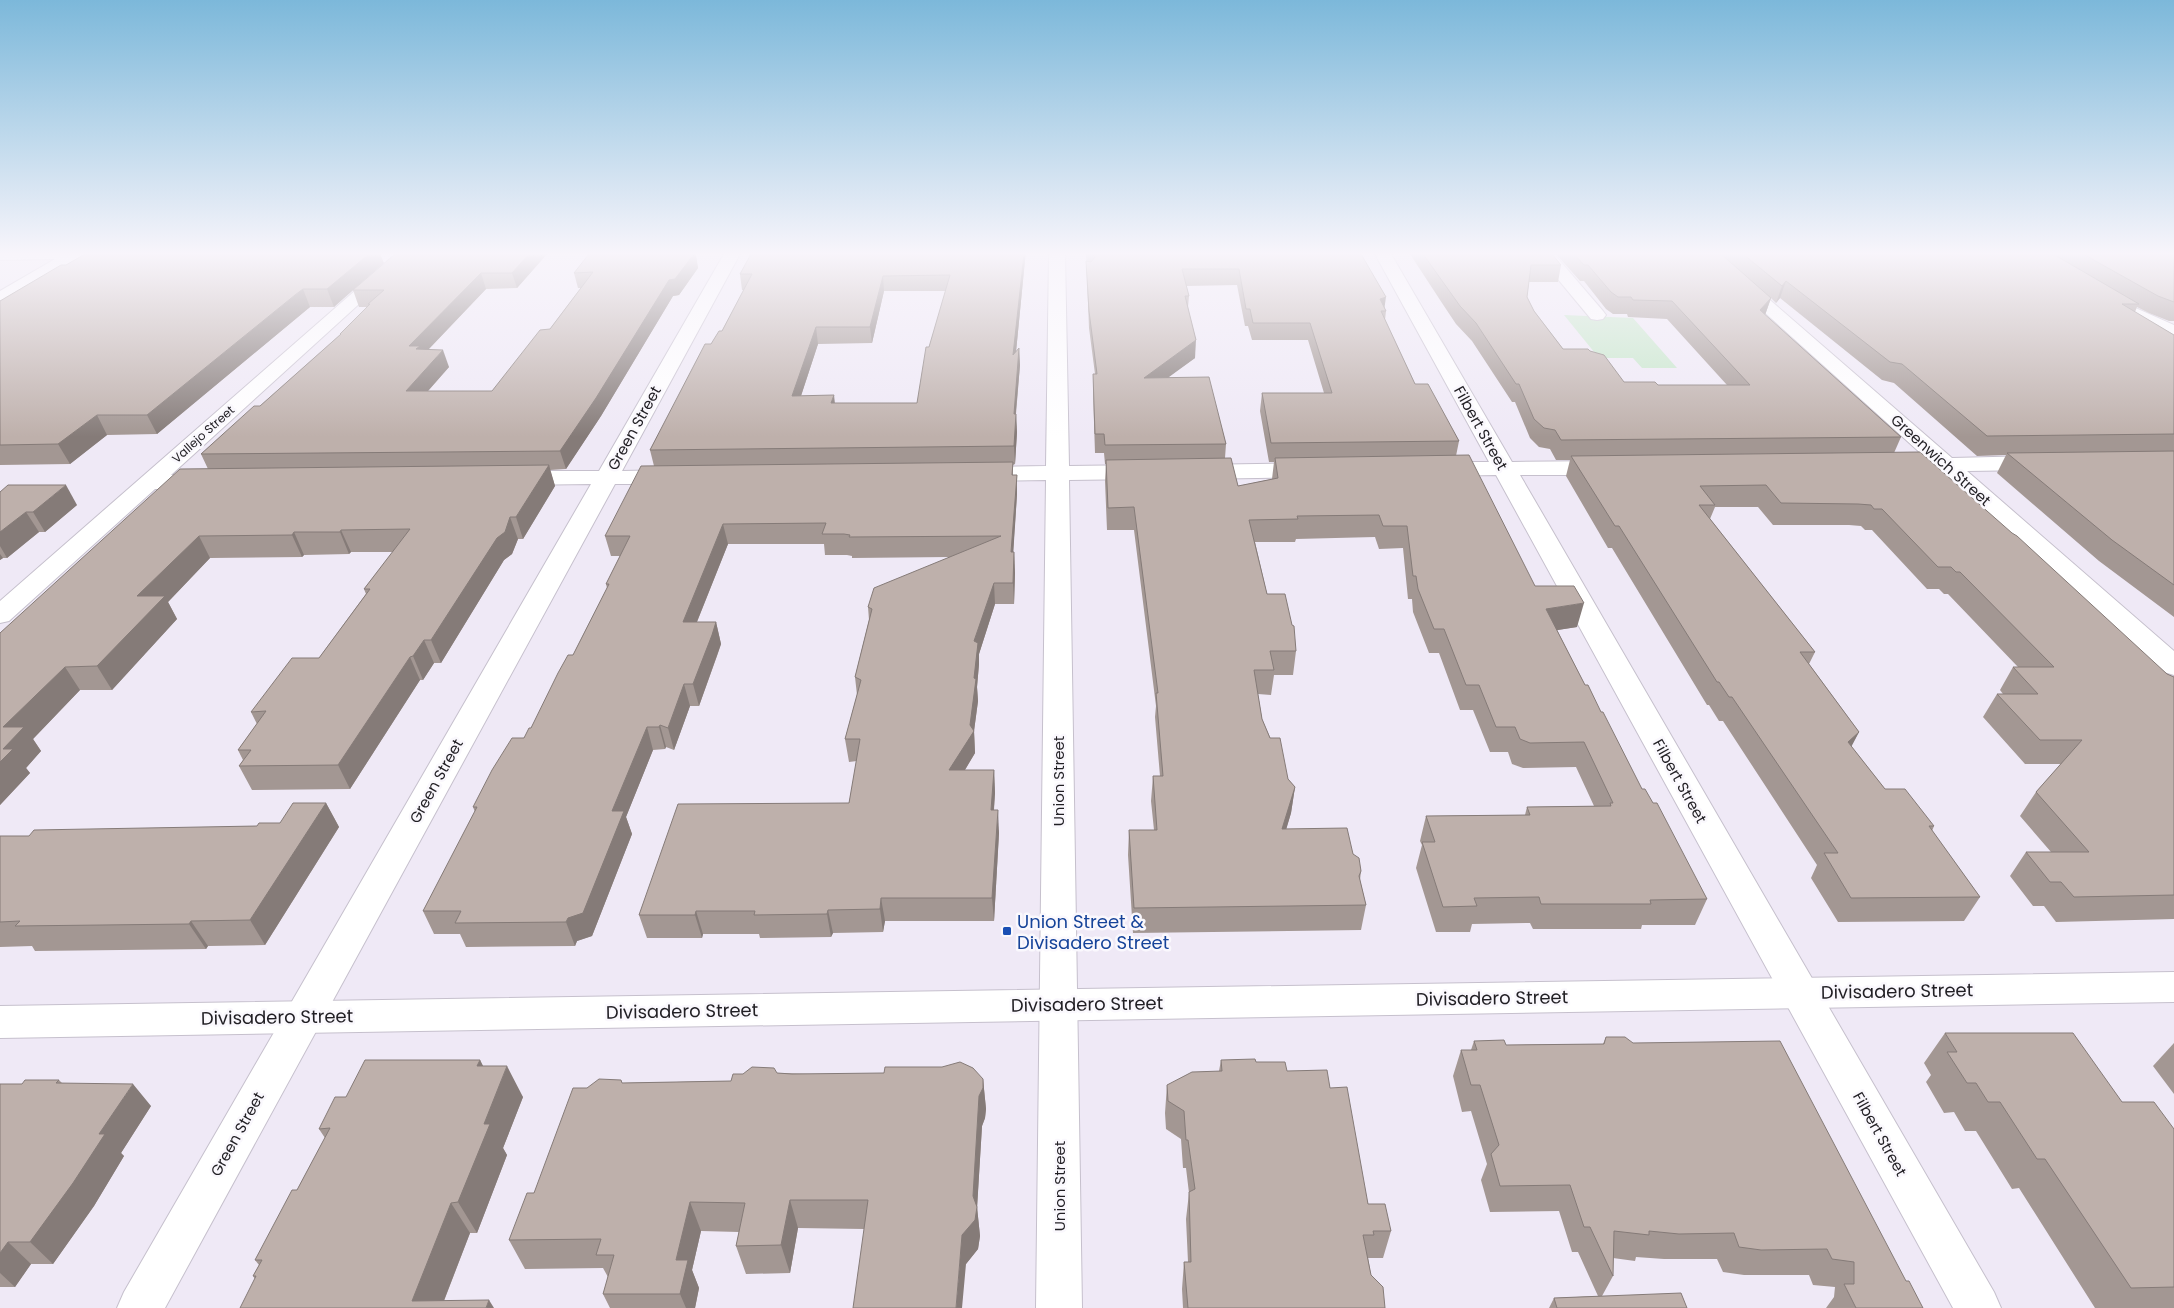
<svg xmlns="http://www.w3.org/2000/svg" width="2174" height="1308" viewBox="0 0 2174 1308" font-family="Poppins,sans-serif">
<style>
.green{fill:#c4e6c8}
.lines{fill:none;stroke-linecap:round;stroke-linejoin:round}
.minor-casing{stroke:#c6c0cd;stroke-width:2}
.tertiary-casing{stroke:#c6c0cd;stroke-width:2}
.secondary-casing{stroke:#c6c0cd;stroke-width:2}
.minor{fill:#fff;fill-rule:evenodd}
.tertiary{fill:#fff;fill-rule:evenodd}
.secondary{fill:#fff;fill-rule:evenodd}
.wall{fill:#a39793;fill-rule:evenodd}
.shaded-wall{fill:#857b78}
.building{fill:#beb0ab;stroke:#857b78;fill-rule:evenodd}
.transit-dot{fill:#1a4fb4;stroke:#faf8fd;stroke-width:2}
.labels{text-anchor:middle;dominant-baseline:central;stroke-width:5;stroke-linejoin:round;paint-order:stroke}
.far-street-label{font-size:12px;fill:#211f24;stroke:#faf8fd}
.street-label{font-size:15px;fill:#211f24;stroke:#faf8fd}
.near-transit-label{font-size:18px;fill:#164399;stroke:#faf8fd;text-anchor:start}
.near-street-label{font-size:18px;fill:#211f24;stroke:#faf8fd}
</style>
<rect width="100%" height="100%" fill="#efe9f6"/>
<polygon class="green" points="1564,315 1633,318 1677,368 1642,368 1633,358 1599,358"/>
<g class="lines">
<g class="minor-casing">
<g id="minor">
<polygon points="0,254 84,254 82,257 6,302 0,303 0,291 55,259 0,260"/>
<polygon points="397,254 414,254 171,475 205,474 213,476 216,481 213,486 205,488 155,489 9,621 0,623 0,601"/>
<polygon points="724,254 740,254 622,471 673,470 681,472 684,477 681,482 673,484 615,484 165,1308 117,1308 124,1292 591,484 516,485 508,483 505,478 508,473 516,471 599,471"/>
<polygon points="1049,254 1065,254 1069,466 1143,465 1151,467 1154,472 1151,477 1143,479 1069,480 1082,1308 1036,1308 1046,480 976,481 968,479 965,474 968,469 976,467 1046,466"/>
<polygon points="1375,254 1391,254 1512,462 1605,461 1613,463 1616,468 1613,473 1605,475 1520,475 1994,1292 2001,1308 1953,1308 1496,475 1438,476 1430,474 1427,469 1430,464 1438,462 1489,462"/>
<polygon points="1537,254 1554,254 1603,311 1606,315 1603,319 1597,320 1591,319"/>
<polygon points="1700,254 1717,254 1952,458 2038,456 2046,458 2049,463 2046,468 2038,470 1967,471 2174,651 2174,675 2164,672 1940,471 1896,472 1888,470 1885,465 1888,460 1926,458"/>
<polygon points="1310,463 1318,465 1321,470 1318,475 1310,477 1196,479 1188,477 1185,472 1188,467 1196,465"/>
</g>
</g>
<g class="tertiary-casing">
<path id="tertiary" d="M2122 302 2174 325V338C2158 334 2122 321 2113 307L2116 303Z"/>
</g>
<g class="secondary-casing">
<polygon id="secondary" points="2174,972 2174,1002 0,1038 0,1006"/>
</g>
<use href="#minor" class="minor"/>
<use href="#tertiary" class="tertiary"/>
<use href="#secondary" class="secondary"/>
</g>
<g class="wall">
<polygon points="380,254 334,307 310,307 157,434 107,435 70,464 0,465 0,301 66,265"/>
<polygon points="547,254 517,288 486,289 428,350 449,367 428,391 492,391 550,329 581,288 578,288 574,273 695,254 698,268 679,295 673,296 601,416 566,469 550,470 555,486 523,539 518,539 512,554 504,560 441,663 434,663 423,680 420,680 350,789 252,790 239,766 243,760 238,750 257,724 251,712 319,658 366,594 364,589 393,552 351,552 349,554 304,555 302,557 210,558 168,602 177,619 112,690 80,690 33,739 41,751 26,768 30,773 0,805 0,633 208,469 201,454 260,406 340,335 340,334 368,307 359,307 353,290"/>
<path d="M1086 254H1361L1386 311 1385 320 1415 384 1459 441 1456 456 1535 586 1577 627 1557 630 1585 685 1601 712 1642 789 1707 899 1695 925H1642L1641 929H1533L1530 923 1472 924 1470 932H1436L1416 868 1422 845 1420 841 1426 816 1525 815 1527 807 1594 806 1576 767 1523 768 1512 764 1508 752H1490L1473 710H1460L1439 653H1429L1413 612 1412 599H1408L1403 548 1379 549 1375 537 1296 539 1295 542H1255L1267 594 1296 651 1293 675H1274L1271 695 1258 694 1262 719 1288 779 1295 787 1291 813 1286 829 1353 854 1361 871 1360 880 1366 905 1361 930 1133 933 1128 855 1129 830H1154L1151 801 1153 776H1160L1155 717 1156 706 1134 530H1107L1105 481 1106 464H1105L1104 453H1095L1093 392V374H1095L1089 328ZM1237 285 1245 326H1248L1252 340H1308L1324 393H1262L1260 411 1269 462H1274L1272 479 1238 486 1225 458 1226 444 1168 377 1195 358 1188 307 1189 296 1186 286Z"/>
<polygon points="1410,254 1552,254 1561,265 1558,282 1529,282 1527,297 1534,311 1563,349 1590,351 1624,382 1658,385 1727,385 1667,319 1628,317 1627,314 1613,314 1606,309 1584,281 1580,281 1556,254 2174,254 2174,321 2169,321 2149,313 2137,307 2135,312 2174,335 2174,617 2099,561 1997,473 2006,455 1977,456 1894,383 1882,380 1780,298 1776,303 1771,298 1765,315 1901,437 1894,453 2167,674 2174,677 2174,919 2056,922 2044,906 2033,906 2010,876 2026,852 2051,852 2020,816 2036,792 2061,764 2025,764 1983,717 1997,694 2003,694 2000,690 2013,667 2018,667 1948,594 1944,594 1939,589 1927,589 1872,530 1865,530 1861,526 1849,525 1773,525 1758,507 1715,507 1710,519 1815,652 1809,664 1859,732 1851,746 1885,789 1934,826 1932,831 1980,897 1964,921 1838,922 1811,878 1817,865 1723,721 1719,721 1709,705 1707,705 1612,548 1608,548 1566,476 1570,460 1556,460 1550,449 1539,447 1530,438 1515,402 1512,402 1472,341 1456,324 1442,303"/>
<path d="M1025 260 1016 352 1019 348 1020 365 1016 414 1017 432 1015 464 1013 465V475H1017V494L1013 552H1014L1015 573 1014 604H995L979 654V664L977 687 978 701 974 731 975 753 965 770H994L995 793 994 810 999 833 994 921H885L883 932 833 933 831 937 760 938 759 934H703L702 938H647L639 915 849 803 857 761 849 762 845 739 857 695 855 677 869 620 868 607 949 557 852 558V556L847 555H825L824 544H728L697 622H716L721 644 717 656 699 706H690L674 750 666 747 665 749 653 750 626 817 632 834 592 936 577 941 575 946 466 947 460 934H434L423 911 475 812 473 807 531 728 573 655 607 588 606 584 620 556H611L605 536 654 466 650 450 711 344 722 331 744 290H742L740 274ZM884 291H946L929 347 917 403H835L801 396 818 344 872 343Z"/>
<polygon points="0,492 77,505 45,532 39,532 7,558 3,558 0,560"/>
<polygon points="326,803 339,827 265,945 208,946 206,949 35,951 32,946 0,947 0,836 29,836 257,826 280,823"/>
<polygon points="1945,1033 2122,1102 2174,1129 2174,1308 2095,1308 2019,1188 2012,1189 1976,1131 1965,1131 1954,1112 1944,1113 1926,1082 1931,1075 1924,1063"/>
<polygon points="1606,1037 1906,1281 1923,1308 1826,1308 1834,1297 1835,1287 1813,1285 1809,1275 1744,1275 1723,1272 1717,1259 1664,1259 1636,1257 1635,1261 1613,1258 1613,1276 1602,1296 1687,1308 1549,1308 1554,1298 1598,1296 1578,1252 1572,1252 1559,1211 1490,1212 1481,1180 1487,1164 1471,1111 1462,1112 1453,1076 1461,1050 1471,1050 1474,1041 1506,1045 1603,1044"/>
<polygon points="2174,1043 2174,1094 2153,1066"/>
<polygon points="480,1060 483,1066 523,1097 503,1148 507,1155 477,1233 470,1233 444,1301 494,1308 255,1279 253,1276 259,1265 255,1260 297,1190 325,1138 319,1129 346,1097"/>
<polygon points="1221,1060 1256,1062 1287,1071 1330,1088 1368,1204 1391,1231 1383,1258 1368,1258 1371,1275 1385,1308 1183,1308 1182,1289 1184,1262 1188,1262 1186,1219 1189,1193 1186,1168 1183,1168 1181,1139 1166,1129 1165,1113 1167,1085 1219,1071"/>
<polygon points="777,1073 983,1079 986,1109 985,1118 982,1126 977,1207 980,1236 978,1249 966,1264 864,1229 798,1228 790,1273 746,1274 736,1246 739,1232 701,1231 692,1270 699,1288 695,1308 610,1308 603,1294 608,1277 603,1268 525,1269 509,1240 534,1193 587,1088 622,1083 731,1081"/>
<polygon points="59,1080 62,1083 151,1106 121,1153 124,1156 94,1206 53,1264 31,1264 15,1287 0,1287 0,1084 22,1084"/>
</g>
<g class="shaded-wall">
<polygon points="369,254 380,254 384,263 334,307 327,289"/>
<polygon points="529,254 547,254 517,288 512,273"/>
<polygon points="690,254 696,254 698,268 679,295 673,296 601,416 566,469 560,451 669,280"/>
<polygon points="1024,254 1026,254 1025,260 1014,372 1013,355"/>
<polygon points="481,273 486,289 423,355 409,346"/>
<polygon points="883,276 884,291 872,343 870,327"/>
<polygon points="1786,281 1780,298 1776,303 1782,286"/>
<polygon points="303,289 310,307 157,434 147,415"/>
<polygon points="1386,297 1384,311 1380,299"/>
<polygon points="1771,298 1765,315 1760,310"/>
<polygon points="816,327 818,344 795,414 792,396"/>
<polygon points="1196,340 1195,358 1143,396 1144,378"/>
<polygon points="1019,348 1020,365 1014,432 1014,414"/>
<polygon points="443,350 449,367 412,409 406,391"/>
<polygon points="834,395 836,413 831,403"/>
<polygon points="1016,414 1017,432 1015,464 1014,446"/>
<polygon points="97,415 107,435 70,464 58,444"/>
<polygon points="549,465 555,486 523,539 516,517"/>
<polygon points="1017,475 1017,494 1012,573 1011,552"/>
<polygon points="66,485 77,505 45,532 33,512"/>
<polygon points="26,512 39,532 7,558 0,546 0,532"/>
<polygon points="510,517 518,539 512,554 504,560 441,663 431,640"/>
<polygon points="723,524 728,544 688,644 683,622"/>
<polygon points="341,530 351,552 349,554 340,532"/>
<polygon points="294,532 304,555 302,557 292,535"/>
<polygon points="199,536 210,558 168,602 177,619 112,690 97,666 137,596"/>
<polygon points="1014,552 1015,573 1014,604 1013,583"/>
<polygon points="0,554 3,558 0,560"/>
<polygon points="994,583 995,604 979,654 979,664 977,687 978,701 974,731 975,753 951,793 949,770 970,725 974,678 974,641"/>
<polygon points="1584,603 1577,627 1539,633 1546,609"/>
<polygon points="716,622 721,644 699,706 693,684"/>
<polygon points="424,640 434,663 423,680 413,656"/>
<polygon points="410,657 420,680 350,789 338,765"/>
<polygon points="65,667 80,690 33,739 41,751 26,768 30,773 0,805 0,762 3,749 3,727"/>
<polygon points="684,684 690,706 674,750 668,728"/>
<polygon points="660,725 666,747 665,749 659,727"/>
<polygon points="647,727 653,750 626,817 632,834 592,936 577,941 575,946 566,922"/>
<polygon points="1859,732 1847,755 1848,742"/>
<polygon points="994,770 995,793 992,833 991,810"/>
<polygon points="1295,787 1291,813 1279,854 1282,829"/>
<polygon points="326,803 339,827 265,945 250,920"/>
<polygon points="998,810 999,833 994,921 992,898"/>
<polygon points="881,898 885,921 883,932 880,909"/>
<polygon points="828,910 833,933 831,937 827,914"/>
<polygon points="696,911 703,934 702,938 695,915"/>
<polygon points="191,921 208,946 206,949 189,924"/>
<polygon points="480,1060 496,1092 477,1066"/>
<polygon points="507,1066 523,1097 503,1148 507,1155 477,1233 458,1202 484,1124"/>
<polygon points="983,1079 986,1109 985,1118 982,1126 977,1209 977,1207 980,1236 978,1249 966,1264 962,1308 956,1308 962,1235 973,1196 979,1096"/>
<polygon points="133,1084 151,1106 121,1153 124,1156 94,1206 53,1264 30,1242 99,1134"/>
<polygon points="790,1200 798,1228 790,1273 781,1245"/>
<polygon points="690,1202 701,1231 692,1270 699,1288 695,1308 686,1308 680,1294 676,1260"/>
<polygon points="451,1203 470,1233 441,1308 412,1301"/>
<polygon points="8,1242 31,1264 15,1287 0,1273 0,1253"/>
<polygon points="489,1300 494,1308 486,1308"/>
</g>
<g class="building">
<polygon points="85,254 369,254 327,289 303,289 295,295 147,415 97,415 58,444 0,445 0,301 61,265 66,265"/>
<polygon points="395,254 529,254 512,273 481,273 409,346 420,346 416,349 443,350 406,391 492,391 540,330 550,329 593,272 574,273 589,254 694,254 675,279 669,280 596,398 560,451 201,454 254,406 260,406 341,334 340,334 370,304 368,304 384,290 353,290"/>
<path d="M751 254H1024L1013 355 1019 348 1014 414H1016L1014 446 650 450 705 344H711L719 331H722L752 274H740ZM950 275 929 347H926L917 403H831L834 395 792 396 816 327H870L883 276Z"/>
<polygon points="1092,254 1361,254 1386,297 1380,299 1386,311 1381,311 1415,384 1428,384 1459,441 1271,443 1262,393 1332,393 1310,323 1253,323 1250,309 1246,309 1239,269 1182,269 1189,296 1185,296 1196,340 1144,378 1209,377 1226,444 1105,445 1104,434 1095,434 1093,374 1097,374 1089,311 1086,261 1091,262 1095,257"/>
<polygon points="1423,254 1552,254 1561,265 1531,265 1527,297 1534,311 1563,349 1588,349 1590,351 1604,355 1624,382 1655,382 1658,385 1750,385 1672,301 1633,300 1631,297 1618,297 1611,292 1588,265 1584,265 1574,254 1721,254 1771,298 1760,310 1901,437 1561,440 1555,430 1544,428 1534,419 1519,384 1516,384 1476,323 1460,306"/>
<polygon points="1743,254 2053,254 2139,304 2122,304 2174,335 2174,434 1987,436 1902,364 1890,362 1786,281 1782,286"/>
<polygon points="2083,254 2174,254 2174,302 2158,296"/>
<polygon points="2174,451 2174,585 2112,540 2007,453"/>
<polygon points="1920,452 2012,533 2017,536 2167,674 2174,677 2174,895 2074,897 2061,882 2050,882 2026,852 2089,852 2036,792 2082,740 2040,740 1997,694 2038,694 2013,667 2054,667 1960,572 1956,572 1951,567 1938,567 1882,509 1874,509 1871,505 1858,504 1781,503 1766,485 1700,486 1715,505 1699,505 1815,652 1800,652 1859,732 1848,742 1885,789 1905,789 1934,826 1929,826 1980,897 1851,898 1824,853 1838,853 1732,697 1729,697 1719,682 1717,682 1619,526 1615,526 1571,456"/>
<polygon points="1469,455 1535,586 1574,586 1584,603 1546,609 1585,685 1588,685 1601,712 1603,712 1642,789 1645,789 1653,803 1657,803 1707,899 1650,900 1651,904 1541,904 1539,897 1474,898 1477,906 1443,907 1422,842 1435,842 1426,816 1530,815 1527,807 1611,806 1610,803 1613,803 1584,742 1530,743 1520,739 1515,727 1496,727 1479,685 1466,685 1444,629 1434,629 1418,589 1416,576 1413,576 1407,526 1383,526 1379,515 1297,516 1298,519 1249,520 1267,594 1285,594 1292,625 1294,626 1296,651 1270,651 1274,670 1254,670 1262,719 1270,738 1280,738 1288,779 1295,787 1282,829 1347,828 1353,854 1359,858 1361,871 1359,876 1366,905 1134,908 1129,830 1157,830 1153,776 1163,776 1156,693 1158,693 1134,507 1108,508 1106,460 1231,458 1238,486 1278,478 1275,458"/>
<polygon points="1013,462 1012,475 1017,475 1011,552 1014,552 1013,583 994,583 974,641 978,643 974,678 976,679 970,725 974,731 949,770 994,770 991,810 998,810 992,898 881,898 880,909 828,910 827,914 754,915 755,911 696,911 695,915 639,915 678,804 849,803 860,739 845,739 861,680 855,677 872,609 868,607 874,588 1001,536 849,537 850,535 844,534 822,534 826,523 723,524 683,622 716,622 712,635 693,684 684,684 668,728 660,725 659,727 647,727 612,811 624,811 583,913 568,918 566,922 455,923 461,911 423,911 477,807 473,807 492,770 512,738 524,738 529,728 531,728 558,673 568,655 573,655 609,584 606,584 630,536 605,536 641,466"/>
<polygon points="549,465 516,517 510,517 505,532 497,538 431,640 424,640 413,656 410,657 338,765 239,766 251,750 238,750 266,711 251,712 292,658 319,658 370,589 364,589 410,529 341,530 340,532 294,532 292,535 199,536 137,596 165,596 97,666 65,667 3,727 24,727 3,749 13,749 0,762 0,633 180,469"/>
<polygon points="8,485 66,485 33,512 26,512 0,532 0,492"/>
<polygon points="293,803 326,803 250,920 191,921 189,924 15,926 20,921 0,922 0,836 29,836 34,830 257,826 259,823 280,823"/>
<polygon points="1945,1033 2073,1033 2122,1102 2154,1102 2174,1129 2174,1287 2131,1288 2045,1159 2037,1159 2000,1102 1988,1102 1976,1083 1967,1083 1947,1052 1957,1052"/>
<polygon points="1606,1037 1625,1037 1633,1043 1780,1041 1906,1281 1909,1281 1923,1308 1856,1308 1844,1284 1854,1284 1854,1262 1832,1259 1827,1249 1761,1250 1739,1247 1734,1233 1679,1234 1649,1231 1649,1235 1614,1231 1613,1276 1590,1227 1584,1227 1570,1185 1500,1186 1491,1154 1499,1145 1480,1085 1471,1085 1461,1050 1477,1050 1474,1041 1504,1040 1506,1045 1604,1044"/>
<polygon points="1255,1059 1256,1062 1285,1062 1287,1071 1327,1070 1330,1088 1347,1087 1368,1204 1385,1204 1391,1231 1373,1231 1374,1235 1363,1235 1371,1275 1383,1287 1385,1308 1188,1308 1184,1262 1191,1262 1189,1192 1195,1189 1188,1140 1186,1140 1184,1111 1168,1101 1167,1085 1192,1072 1222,1071 1221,1060"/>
<polygon points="365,1060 480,1060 477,1066 507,1066 484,1124 490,1124 458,1202 451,1203 412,1301 489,1300 486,1308 240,1308 256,1276 253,1276 262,1260 255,1260 292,1190 297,1190 330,1128 319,1129 335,1097 346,1097"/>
<polygon points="960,1062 973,1068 983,1079 983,1088 979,1096 973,1196 977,1207 975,1220 962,1235 956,1308 853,1308 868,1200 790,1200 781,1245 736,1246 745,1203 690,1202 676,1260 688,1260 680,1294 603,1294 614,1255 596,1255 601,1239 509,1240 527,1193 534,1193 573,1088 587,1088 599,1079 621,1080 622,1083 731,1081 733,1074 743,1074 752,1067 774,1068 777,1073 792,1074 884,1073 885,1067 942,1067"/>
<polygon points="25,1080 59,1080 56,1083 133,1084 99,1134 105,1134 73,1183 30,1242 8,1242 0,1253 0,1084 22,1084"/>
<polygon points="1681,1293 1687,1308 1557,1308 1554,1298"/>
</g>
<linearGradient id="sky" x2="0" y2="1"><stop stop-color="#7cb8da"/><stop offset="0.58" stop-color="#f8f5fb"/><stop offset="1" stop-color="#f8f5fb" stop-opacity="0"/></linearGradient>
<rect width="2174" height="437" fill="url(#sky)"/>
<rect class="transit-dot" x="1002" y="926" width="10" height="10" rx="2.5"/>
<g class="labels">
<g class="far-street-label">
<text transform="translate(203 434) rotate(-42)">Vallejo Street</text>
</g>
<g class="street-label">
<text transform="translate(634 428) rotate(-61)">Green Street</text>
<text transform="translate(1481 428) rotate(61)">Filbert Street</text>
<text transform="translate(1941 460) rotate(42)">Greenwich Street</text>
<text transform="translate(436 781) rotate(-61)">Green Street</text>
<text transform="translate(1058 781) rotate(-90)">Union Street</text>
<text transform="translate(1680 781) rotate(61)">Filbert Street</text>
<text transform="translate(237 1134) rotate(-61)">Green Street</text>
<text transform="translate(1880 1134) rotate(61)">Filbert Street</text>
<text transform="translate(1059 1186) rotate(-90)">Union Street</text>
</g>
<g class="near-transit-label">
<text x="1017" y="921">Union Street &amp;<tspan x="1017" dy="21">Divisadero Street</tspan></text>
</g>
<g class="near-street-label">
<text transform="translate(1897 991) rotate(-1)">Divisadero Street</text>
<text transform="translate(1492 998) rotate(-1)">Divisadero Street</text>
<text transform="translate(1087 1004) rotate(-1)">Divisadero Street</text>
<text transform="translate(682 1011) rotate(-1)">Divisadero Street</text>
<text transform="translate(277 1017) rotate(-1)">Divisadero Street</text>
</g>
</g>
</svg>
